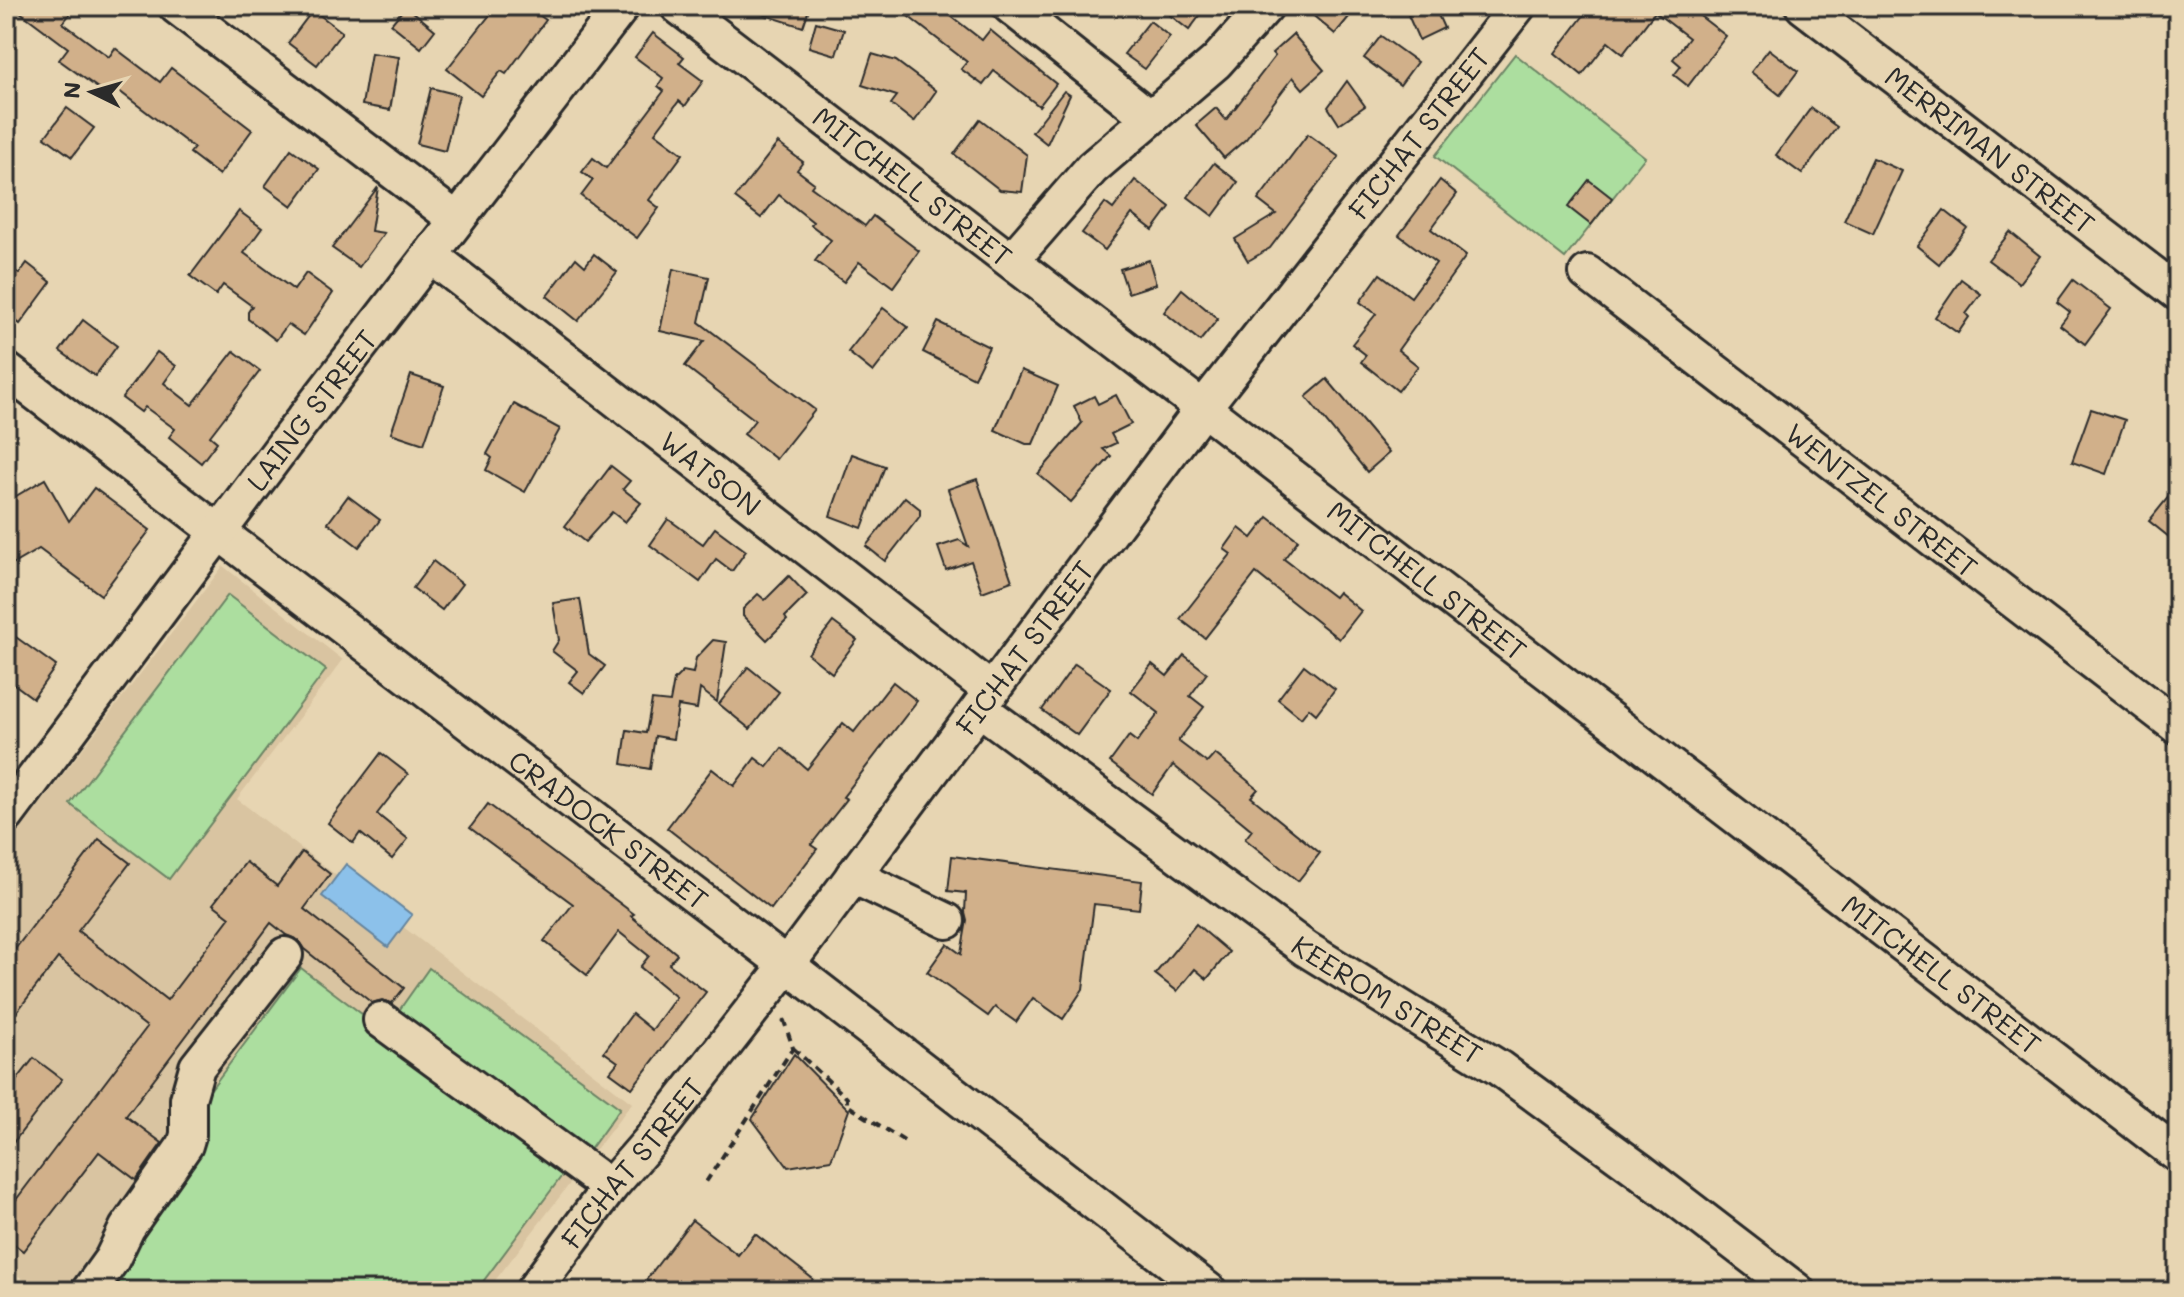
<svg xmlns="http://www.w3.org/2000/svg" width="2184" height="1297" viewBox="0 0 2184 1297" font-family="Mali,sans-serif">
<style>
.built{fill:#d9c4a1}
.green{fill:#acde9f;stroke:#6c8465;stroke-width:2}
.water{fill:#8cc1ea;stroke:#65859e;stroke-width:2}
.building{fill:#d1b08a;stroke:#2b2b2b;stroke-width:2}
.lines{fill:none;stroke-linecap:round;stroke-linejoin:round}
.minor-casing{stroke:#2b2b2b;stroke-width:40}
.path{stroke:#2b2b2b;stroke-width:4;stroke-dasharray:8 6;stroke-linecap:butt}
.minor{stroke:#e7d5b2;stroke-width:34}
.labels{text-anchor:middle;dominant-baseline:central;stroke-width:8;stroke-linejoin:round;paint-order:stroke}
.street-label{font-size:28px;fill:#2b2b2b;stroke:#e7d5b2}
</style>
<rect width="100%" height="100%" fill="#e7d5b2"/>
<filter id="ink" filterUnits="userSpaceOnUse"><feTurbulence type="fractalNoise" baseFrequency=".0125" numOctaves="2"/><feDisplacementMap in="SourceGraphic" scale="16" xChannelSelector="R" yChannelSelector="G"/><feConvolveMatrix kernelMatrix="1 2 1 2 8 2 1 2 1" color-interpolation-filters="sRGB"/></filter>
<g filter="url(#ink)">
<polygon class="built" points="223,566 343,660 237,799 632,1103 487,1291 38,1291 6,1266 6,849"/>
<g class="green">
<polygon points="1515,54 1645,157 1565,258 1435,156"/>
<polygon points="228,595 326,670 169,879 70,804"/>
<polygon points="301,968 567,1169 476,1291 94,1291 203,1146 196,1109"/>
<polygon points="429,968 620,1108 584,1158 393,1019"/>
</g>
<polygon class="water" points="346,864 412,915 388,947 322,896"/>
<g class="building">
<polygon points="12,6 76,6 63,23 109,57 115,48 160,82 171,68 252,130 219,175 190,153 194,148 115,88 109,96 59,60 68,48"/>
<polygon points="406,6 435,30 421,48 391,24"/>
<polygon points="497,6 526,6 546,20 506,74 501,71 481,96 447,69"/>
<polygon points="749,6 810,6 803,27 749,10"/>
<polygon points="895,6 938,6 982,40 990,30 1056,84 1039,106 994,71 983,85 961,69 967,62"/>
<polygon points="1158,6 1207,6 1189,30"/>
<polygon points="1302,6 1358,6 1335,34"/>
<polygon points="1429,6 1434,6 1444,28 1419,40 1408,15"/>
<polygon points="1591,6 1687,6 1726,36 1688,86 1674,75 1681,66 1673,59 1689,38 1655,12 1623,54 1608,42 1582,75 1555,53"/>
<polygon points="313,10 342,32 317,65 288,43"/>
<polygon points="1150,21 1170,37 1145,69 1124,54"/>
<polygon points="816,22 844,30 836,55 809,47"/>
<polygon points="653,33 684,57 679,63 703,81 685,106 679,101 655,133 683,154 649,200 659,208 637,238 581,196 593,180 582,172 593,158 606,168 664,91 658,86 663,78 635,57"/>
<polygon points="1293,34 1324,70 1303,89 1293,77 1246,139 1224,158 1196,125 1216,108 1226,120 1275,56 1272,53"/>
<polygon points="1381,36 1417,62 1400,85 1364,58"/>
<polygon points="1769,49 1798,71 1780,95 1751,72"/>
<polygon points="371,53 399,57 390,110 362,105"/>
<polygon points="872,54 896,61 936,91 914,122 891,104 897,96 862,85"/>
<polygon points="1347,81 1365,106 1339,124 1328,107"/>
<polygon points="431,88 459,95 445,151 417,144"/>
<polygon points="1064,91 1070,95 1047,144 1032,132"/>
<polygon points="67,108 94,128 72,157 45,137"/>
<polygon points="1811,108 1837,127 1802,174 1776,155"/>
<polygon points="980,119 1027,155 1022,192 1000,190 954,154"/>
<polygon points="1308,134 1339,157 1270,248 1248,261 1235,239 1276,214 1258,200"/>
<polygon points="778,143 803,162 797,170 814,183 811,187 865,226 873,216 919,251 893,287 859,262 844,282 815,261 831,240 811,225 813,222 779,195 761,218 735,198"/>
<polygon points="291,149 319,169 292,206 265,186"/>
<polygon points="1873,158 1902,171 1873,234 1844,221"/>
<polygon points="1214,163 1238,182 1213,216 1188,197"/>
<polygon points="1135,180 1170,207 1153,230 1132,214 1105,250 1082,233 1105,203 1113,209"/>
<polygon points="1440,180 1457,194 1431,229 1466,256 1398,350 1418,366 1398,391 1361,362 1366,355 1352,344 1376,314 1360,302 1380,274 1411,297 1436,263 1399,235"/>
<polygon points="1589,180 1612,198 1591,225 1568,207"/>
<polygon points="378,187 371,231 384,233 359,267 332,248"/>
<polygon points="1944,210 1967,228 1939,264 1917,246"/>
<polygon points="239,211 262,228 244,253 294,290 306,273 333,293 304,335 288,324 276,340 248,319 248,312 252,306 223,285 216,295 190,276"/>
<polygon points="2010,232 2040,256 2019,283 1988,260"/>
<polygon points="594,254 617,272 578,321 547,296 576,258 585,266"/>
<polygon points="1149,260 1156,284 1128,293 1120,269"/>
<polygon points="27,263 51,282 20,324 6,313 6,280 14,270 19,274"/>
<polygon points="673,269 709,277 699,322 815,410 776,459 744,434 755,420 685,366 704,341 660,331"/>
<polygon points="1961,279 1981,294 1966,314 1969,317 1958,333 1935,317"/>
<polygon points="2073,280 2111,309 2085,344 2060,325 2070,312 2057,302"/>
<polygon points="1182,289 1218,319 1200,341 1164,312"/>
<polygon points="883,308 908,327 873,372 848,352"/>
<polygon points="83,320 117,346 95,376 60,351"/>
<polygon points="938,322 989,347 974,378 923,352"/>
<polygon points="234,351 260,371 210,436 217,442 201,463 169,437 175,429 145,407 141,412 122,398 157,352 176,366 164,383 192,405"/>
<polygon points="1021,370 1058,386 1033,444 1026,444 995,430"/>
<polygon points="411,375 444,386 424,444 391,433"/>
<polygon points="1327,379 1389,453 1367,472 1306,397"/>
<polygon points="1116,395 1131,424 1111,434 1116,443 1103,449 1111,456 1071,502 1038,474 1082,423 1074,406 1094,396 1098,404"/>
<polygon points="514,404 560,429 525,492 486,470 492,458 487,454"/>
<polygon points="2091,409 2125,420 2106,474 2072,462"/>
<polygon points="852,454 885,466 862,528 830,516"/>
<polygon points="611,466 630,481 623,489 641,503 625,522 612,512 585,542 565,526"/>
<polygon points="45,479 69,521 94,488 150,530 101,595 39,549 6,568 6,502"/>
<polygon points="977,479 1012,581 982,592 971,561 946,570 938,547 959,540 968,546 948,489"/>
<polygon points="2178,485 2178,525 2169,537 2149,521"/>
<polygon points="348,496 380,520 359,547 328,523"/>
<polygon points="905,497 920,509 920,516 885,561 866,546"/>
<polygon points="1268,517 1298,540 1284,559 1334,597 1338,592 1361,611 1339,639 1256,573 1205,638 1180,619 1231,554 1224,549 1239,528 1252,538"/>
<polygon points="668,519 703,544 715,528 746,551 732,571 716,559 700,582 650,545"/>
<polygon points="433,561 462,584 442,610 413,588"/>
<polygon points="789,576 807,595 785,617 787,620 767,640 743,616 743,609 758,594 765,600"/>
<polygon points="580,599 589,654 605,666 584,693 569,682 578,671 552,651 559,640 553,603"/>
<polygon points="833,622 857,640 832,673 808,654"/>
<polygon points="13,635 56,666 33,698 6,678 6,645"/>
<polygon points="713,640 726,642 717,702 700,689 697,709 678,706 673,739 655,736 650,769 622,764 627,730 646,733 652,700 670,702 674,680 683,671 693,673 696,658"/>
<polygon points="1184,655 1207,673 1190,696 1204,707 1178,741 1207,763 1215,754 1258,789 1251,797 1320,853 1298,881 1245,839 1252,830 1173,765 1152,794 1110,762 1129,736 1137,742 1159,713 1131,691 1152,664 1167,676"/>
<polygon points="1075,664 1111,689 1077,735 1042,710"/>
<polygon points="1304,665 1335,689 1316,714 1309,708 1301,718 1278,699"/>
<polygon points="748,667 779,692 750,729 719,704"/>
<polygon points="893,682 917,701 843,797 847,799 811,845 817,849 771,909 667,828 712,769 734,786 755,758 767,767 782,748 807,769 843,723 854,732"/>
<polygon points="381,753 408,774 377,814 408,839 392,859 360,833 353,843 328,823"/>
<polygon points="488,804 634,914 631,916 677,954 669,964 706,992 632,1088 610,1072 618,1062 604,1052 632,1014 652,1030 676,997 640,967 649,956 619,932 587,975 544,941 573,904 470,828"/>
<polygon points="99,839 130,863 78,931 167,1000 230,917 213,904 246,862 277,886 302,852 330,874 304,909 404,988 392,1003 382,1000 372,1003 304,949 298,940 286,935 271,923 126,1116 162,1143 136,1180 99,1152 23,1251 6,1238 6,1213 147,1027 58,958 6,1026 6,961"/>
<polygon points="952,856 1142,881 1139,909 1094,904 1083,989 1063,1019 1033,998 1016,1022 995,1007 988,1016 927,972 947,944 961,954 967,920 965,912 966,893 948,891"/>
<polygon points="1196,924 1229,952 1207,979 1195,969 1177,991 1155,974"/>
<polygon points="794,1054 849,1110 831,1160 788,1167 752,1119"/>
<polygon points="34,1058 62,1079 6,1152 6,1094"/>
<polygon points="692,1220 738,1255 755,1234 813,1279 804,1291 660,1291 646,1280"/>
</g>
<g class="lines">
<g class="minor-casing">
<g id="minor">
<polyline points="176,6 457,220"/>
<path id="s1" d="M678 6 2178 1155"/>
<polyline points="1010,6 1149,117"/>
<path id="s2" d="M1803 6 2178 293"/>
<path id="s3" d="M431 256 992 691"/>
<polyline points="1012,260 1092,168 1216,62 1266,6"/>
<path id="s4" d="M1587 273 2178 727"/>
<path id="s5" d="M6 370 787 965 1209 1291"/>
<path id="s6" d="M979 708 1306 949 1499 1068 1640 1171 1797 1291"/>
<path id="s7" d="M6 816 286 442 622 6"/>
<polyline points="853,876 947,921"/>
<polyline points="381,1020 610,1187"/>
<polyline points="89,1291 112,1259 127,1228 185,1145 188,1135 188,1099 197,1067 285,955"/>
<path id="s8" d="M533 1291 610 1187 650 1141 787 965 1203 408 1518 6"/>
</g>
</g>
<g class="path">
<polyline points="793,1048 847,1098 847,1105 909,1144"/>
<polyline points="706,1182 793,1048 784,1021 780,1017"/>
</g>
<use href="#minor" class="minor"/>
</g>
</g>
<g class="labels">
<g class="street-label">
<text stroke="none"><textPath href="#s8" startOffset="1458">FICHAT STREET</textPath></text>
<text stroke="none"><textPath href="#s2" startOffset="236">MERRIMAN STREET</textPath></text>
<text stroke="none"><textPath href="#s1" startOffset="296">MITCHELL STREET</textPath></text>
<text stroke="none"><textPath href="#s7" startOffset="508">LAING STREET</textPath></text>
<text stroke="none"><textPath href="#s3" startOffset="354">WATSON</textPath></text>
<text stroke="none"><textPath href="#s4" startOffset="372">WENTZEL STREET</textPath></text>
<text stroke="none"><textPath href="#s1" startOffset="944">MITCHELL STREET</textPath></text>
<text stroke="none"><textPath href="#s8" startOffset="810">FICHAT STREET</textPath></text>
<text stroke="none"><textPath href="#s5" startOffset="758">CRADOCK STREET</textPath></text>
<text stroke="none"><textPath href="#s1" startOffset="1592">MITCHELL STREET</textPath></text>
<text stroke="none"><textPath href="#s6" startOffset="502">KEEROM STREET</textPath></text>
<text stroke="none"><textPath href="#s8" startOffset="162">FICHAT STREET</textPath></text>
</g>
</g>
<rect width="2184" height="1297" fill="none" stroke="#e7d5b2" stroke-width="32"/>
<rect x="16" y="16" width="2152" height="1265" fill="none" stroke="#2b2b2b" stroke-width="3" filter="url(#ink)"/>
<g transform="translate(92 92) rotate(275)" stroke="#e7d5b2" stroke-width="6" paint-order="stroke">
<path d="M0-6L14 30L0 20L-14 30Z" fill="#2b2b2b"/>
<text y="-12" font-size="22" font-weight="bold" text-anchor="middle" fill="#2b2b2b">N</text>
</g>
</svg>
